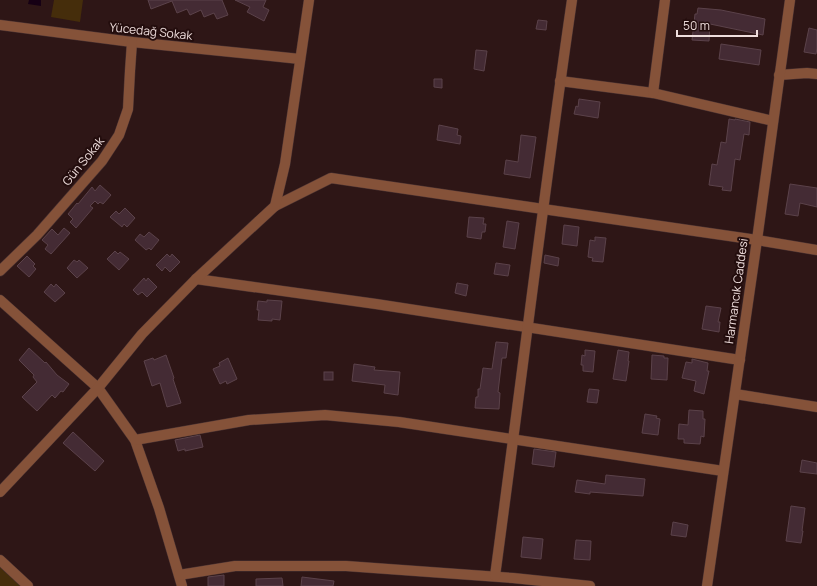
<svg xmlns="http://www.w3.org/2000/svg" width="817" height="586" viewBox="0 0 817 586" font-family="Manrope,sans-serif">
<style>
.green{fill:#452d0b}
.water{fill:#160014}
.building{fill:#442b34;stroke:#5b424a}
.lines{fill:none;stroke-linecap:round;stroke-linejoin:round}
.minor-casing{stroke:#493232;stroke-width:11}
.tertiary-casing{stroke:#493232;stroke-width:11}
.minor{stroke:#855239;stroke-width:10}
.tertiary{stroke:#855239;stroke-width:10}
.labels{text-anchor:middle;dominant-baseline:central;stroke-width:4;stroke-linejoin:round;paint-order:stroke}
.street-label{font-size:12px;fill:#eedddc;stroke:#230d0d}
</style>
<rect width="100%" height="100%" fill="#2e1616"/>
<g class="green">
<polygon points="54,0 83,0 80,22 51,17"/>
<polygon points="0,565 25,586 0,586"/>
</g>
<polygon class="water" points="29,0 41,0 41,6 28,4"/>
<g class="building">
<polygon points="148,0 222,0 228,15 217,19 214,13 204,17 201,10 190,15 187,9 177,13 172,1 151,9"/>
<polygon points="235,0 266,0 263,7 269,10 264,21 247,12 250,7"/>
<polygon points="698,8 721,10 765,19 763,35 710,24 709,41 692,40 695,14 697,14"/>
<polygon points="538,20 547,21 546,30 536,29"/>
<polygon points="809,28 817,30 817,48 816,54 804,52"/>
<polygon points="721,44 761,50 759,65 719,59"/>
<polygon points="476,50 487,51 484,71 474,69"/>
<polygon points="434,79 442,79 442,88 434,87"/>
<polygon points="579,99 600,102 598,118 574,114 576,106 578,107"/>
<polygon points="729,119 735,120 735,119 750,122 749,135 744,134 740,160 735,159 731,191 722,190 723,187 709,185 712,164 717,165 721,142 726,143"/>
<polygon points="439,125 458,129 457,135 461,136 460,144 437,140"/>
<polygon points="521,135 536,137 530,178 504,174 506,160 518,162"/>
<polygon points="790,184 817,188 817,207 800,203 798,216 785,214"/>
<polygon points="100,185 111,195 103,204 100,202 98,204 95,201 90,206 93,208 76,228 70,222 73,219 68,214 77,203 78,204 92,187 95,191"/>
<polygon points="125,208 135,218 127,227 124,224 122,227 110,217 116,211 119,214"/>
<polygon points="469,217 484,218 483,224 486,224 485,232 482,232 481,239 467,237"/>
<polygon points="507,221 519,223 515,249 503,247"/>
<polygon points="564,225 579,227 577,246 562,244"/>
<polygon points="64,228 70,233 51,254 45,249 48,245 42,240 52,229 58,235"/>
<polygon points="149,232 159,240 151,250 149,248 146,250 135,240 140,234 144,237"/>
<polygon points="595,237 606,238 603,262 592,261 593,258 588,257 590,240 595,241"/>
<polygon points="115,251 118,254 120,252 129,259 119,270 107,259"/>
<polygon points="167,254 170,257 172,254 180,262 170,272 165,267 162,271 156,265"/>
<polygon points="545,255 559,258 558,266 544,263"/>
<polygon points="27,256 35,264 33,266 36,269 29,277 17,266"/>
<polygon points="74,260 77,262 79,260 88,268 77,278 67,268"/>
<polygon points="496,263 510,265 508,276 494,274"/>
<polygon points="144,278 146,281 148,278 157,287 147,297 142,292 138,295 133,290"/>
<polygon points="457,283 468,285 466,296 455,293"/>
<polygon points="51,284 54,287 56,284 65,293 55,302 44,292"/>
<polygon points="267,300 282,301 280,320 272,319 272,321 258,320 259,310 257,310 258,301 267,302"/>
<polygon points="706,306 721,308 718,322 720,322 719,332 702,329"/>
<polygon points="496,342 508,343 506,358 502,358 498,392 500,393 499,409 475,408 476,397 478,397 478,389 480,389 483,368 492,369"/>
<polygon points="29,348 45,363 46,362 57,375 69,384 63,392 61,391 55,398 52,395 37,411 22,397 37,382 33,377 34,375 19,360"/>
<polygon points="585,350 595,351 593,372 583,371 583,365 581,365 582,355 585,356"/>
<polygon points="618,350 629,352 628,361 629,361 626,381 613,379"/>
<polygon points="166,355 174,378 173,379 181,403 167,407 160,383 152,386 144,361 153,358 154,360"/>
<polygon points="652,355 664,356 664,358 668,358 667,380 651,379"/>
<polygon points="228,358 237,379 227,384 226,381 220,384 213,369 220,366 219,363"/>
<polygon points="692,359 708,363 707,371 709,371 704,394 694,391 696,381 682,378 686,362 692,363"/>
<polygon points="354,364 375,367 374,370 400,372 398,395 384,393 385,385 352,381"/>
<rect x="324" y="372" width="9" height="8"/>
<polygon points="589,389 599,390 597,403 587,402"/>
<polygon points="689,410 703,411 703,419 705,419 704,437 701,436 700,444 684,443 684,439 678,439 679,424 688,425"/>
<polygon points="645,414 657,416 656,418 660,419 658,435 642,433"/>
<polygon points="73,432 104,461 95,471 63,443"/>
<polygon points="200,435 203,447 185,451 185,449 178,451 175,440"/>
<polygon points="534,449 556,452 554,467 532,464"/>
<polygon points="802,460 817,463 817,474 800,472"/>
<polygon points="606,475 645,479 643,496 590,492 590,494 575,492 577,480 605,484"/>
<polygon points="791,506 805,508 802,531 803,531 801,543 786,541"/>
<polygon points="673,522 688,525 686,537 671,535"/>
<polygon points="523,537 543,539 541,559 521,557"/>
<polygon points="576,540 591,541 590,560 574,559"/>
<polygon points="224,575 224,586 208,586 208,577"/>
<polygon points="302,577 334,581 333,586 301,586"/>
<polygon points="282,578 283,586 256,586 256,579"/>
</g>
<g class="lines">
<g class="minor-casing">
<g id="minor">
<polyline points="0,25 132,42 300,59"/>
<polyline points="779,75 807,73 817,74"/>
<polyline points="560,81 653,93 773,121"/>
<polyline points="653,93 665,0"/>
<polyline points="275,206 331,178 543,209 757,240 817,250"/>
<polyline points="0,271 37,235 102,161 119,135 128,109 130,71 132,42"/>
<polyline points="196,279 376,304 740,360"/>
<polyline points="0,300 98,388 135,440 159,508 182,586"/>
<polyline points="735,394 817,407"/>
<polyline points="135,440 249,420 325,415 399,422 723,471"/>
<polyline points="0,492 98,388 142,334 196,279 275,206 285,164 309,0"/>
<polyline points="0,560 28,586"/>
<polyline points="179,575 235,566 346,566 513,578 590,586"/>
<path d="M495 576C521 384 544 192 572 0"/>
</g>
</g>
<g class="tertiary-casing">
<polyline id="tertiary" points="707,586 757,240 790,0"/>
</g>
<use href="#minor" class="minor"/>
<use href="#tertiary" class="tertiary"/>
</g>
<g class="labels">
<g class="street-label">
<text transform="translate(151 31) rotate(6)">Yücedağ Sokak</text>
<text transform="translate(83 161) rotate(-51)">Gün Sokak</text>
<text transform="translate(736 291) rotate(-82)">Harmancık Caddesi</text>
</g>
</g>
<path d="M677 30v6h80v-6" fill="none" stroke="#eedddc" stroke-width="2"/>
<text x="683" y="30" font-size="12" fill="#eedddc" stroke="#230d0d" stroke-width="3" paint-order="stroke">50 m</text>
</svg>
